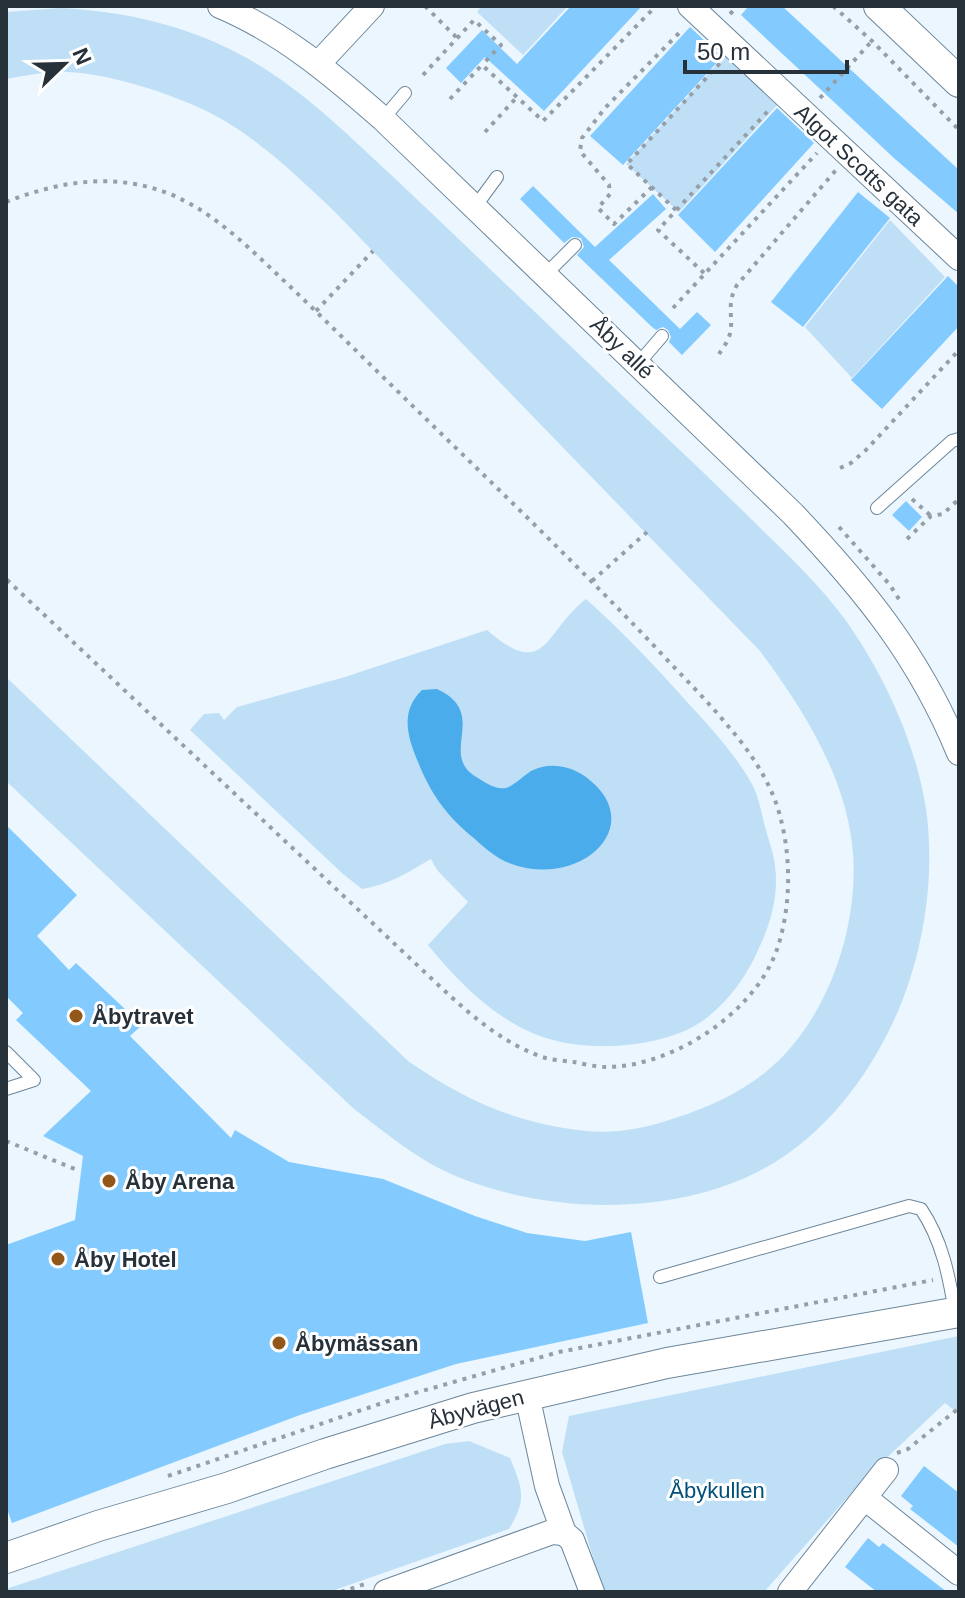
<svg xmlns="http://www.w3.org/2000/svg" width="965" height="1598" viewBox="0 0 965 1598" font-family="Arial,sans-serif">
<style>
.green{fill:#bfdff7}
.water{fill:#4baceb}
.building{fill:#83cbff}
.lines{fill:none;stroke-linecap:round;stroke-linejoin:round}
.service-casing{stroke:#6c8699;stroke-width:14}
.minor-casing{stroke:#6c8699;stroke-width:26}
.tertiary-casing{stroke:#6c8699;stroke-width:32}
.path{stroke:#959fa8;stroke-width:4;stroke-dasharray:4 6;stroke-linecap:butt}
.service{stroke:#fff;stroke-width:12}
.minor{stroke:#fff;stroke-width:24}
.tertiary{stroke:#fff;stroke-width:30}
.poi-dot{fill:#935719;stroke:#fff;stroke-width:3}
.labels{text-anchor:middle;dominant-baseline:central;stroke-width:6;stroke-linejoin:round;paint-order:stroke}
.street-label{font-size:22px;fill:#27313a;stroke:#fff}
.poi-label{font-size:22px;font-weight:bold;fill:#27313a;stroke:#fff;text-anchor:start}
.park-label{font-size:22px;fill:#004f78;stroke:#fff}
</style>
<rect width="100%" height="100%" fill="#ebf6ff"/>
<g class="green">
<polygon points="482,6 568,6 523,55 477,12"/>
<path d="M61 8C123 11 186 25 241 55 296 84 343 130 388 172 447 227 504 283 562 338 622 396 684 453 744 512 778 546 815 579 844 618 883 672 916 743 926 809 935 873 925 944 901 1004 874 1070 827 1135 763 1169 674 1217 550 1214 458 1177 419 1161 387 1134 353 1108L6 781V677L408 1061C464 1100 517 1124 586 1131 617 1134 646 1128 675 1118 715 1106 756 1085 784 1055 833 1003 858 922 853 853 847 778 804 710 760 651L334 211C300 179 265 145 225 121 187 98 111 73 67 72 48 71 25 76 6 79V12Z"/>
<polygon points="726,54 780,102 679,212 626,164"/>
<polygon points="890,220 945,277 852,378 805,327"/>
<path d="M586 599C623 632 655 666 688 703 711 728 735 754 752 784 759 797 762 816 766 830 769 842 774 854 775 866 779 893 771 923 759 948 748 974 731 998 709 1016 671 1048 592 1053 546 1038 497 1022 460 984 428 945L468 902 437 870 431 859C409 872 388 885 362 889L343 874 190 730 204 714 219 713 224 720 237 707 345 677 487 630C547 682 544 631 586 599Z"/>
<polygon points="959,1336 959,1414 945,1403 861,1482 764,1592 603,1592 562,1452 569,1416"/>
<path d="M469 1441 510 1458C523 1490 527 1499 509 1529L329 1592H6V1589L445 1444Z"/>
</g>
<path class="water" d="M437 689C491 714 436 755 478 778 486 783 496 790 506 788 515 785 523 776 531 771 548 762 568 765 583 775 653 823 580 891 509 863 495 858 482 845 470 835 445 814 430 792 418 762 407 736 400 711 422 690Z"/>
<g class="building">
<polygon points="571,6 642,6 544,111 485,57 461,83 446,68 482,30 517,64"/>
<polygon points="749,6 782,6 959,170 959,214 895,159 741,15"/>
<polygon points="690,27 722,57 623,165 590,136"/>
<polygon points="777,108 814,143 715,252 678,215"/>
<polygon points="533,186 595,247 653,194 666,209 609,260 680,329 697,312 711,325 682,355 669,342 671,337 668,330 663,327 656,330 651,326 577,255 584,247 581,238 572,237 564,243 520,199"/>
<polygon points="858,192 890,218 803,327 771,302"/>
<polygon points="948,276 959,287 959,326 882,409 851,380"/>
<polygon points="906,501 922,517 909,531 892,515"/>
<polygon points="6,825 77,895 37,936 69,970 76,963 142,1025 130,1036 231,1138 235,1130 289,1162 383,1179 475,1216 527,1233 585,1241 631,1232 648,1323 456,1364 300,1415 12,1523 6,1506 6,1245 75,1220 83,1156 43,1136 91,1091 16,1020 23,1013 6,996"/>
<polygon points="924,1466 959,1493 959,1547 910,1509 913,1506 901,1496"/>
<polygon points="868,1538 879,1547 883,1543 947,1592 877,1592 845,1567"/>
</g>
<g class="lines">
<g class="service-casing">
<g id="service">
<polyline points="383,119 405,93"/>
<polyline points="475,207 497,177"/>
<polyline points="546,274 575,245"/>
<polyline points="638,364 662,336"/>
<polyline points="877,508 952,441 959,439"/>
<polyline points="6,1052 34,1080 6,1089"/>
<path d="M660 1277 909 1206 921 1209C942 1240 949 1276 955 1312"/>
</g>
</g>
<g class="minor-casing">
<g id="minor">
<path d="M220 6C282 32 333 75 383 119L793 514C864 589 919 656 959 753"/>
<polyline points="690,6 959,258"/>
<polyline points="318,64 372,6"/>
<polyline points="527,1395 547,1486 564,1533 572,1540 592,1592"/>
<polyline points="865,1498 959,1573"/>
<polyline points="386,1592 552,1532 564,1533"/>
<polyline points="790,1592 886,1470"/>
</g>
</g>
<g class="tertiary-casing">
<g id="tertiary">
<polyline points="879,6 959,82"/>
<polyline points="6,1558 98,1526 227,1488 325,1454 473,1408 667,1363 959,1312"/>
</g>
</g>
<g class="path">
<polyline points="425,6 457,38"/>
<polyline points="833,6 872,41 959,130"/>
<polyline points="730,14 738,6"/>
<polyline points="423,75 474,20 501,45 482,65"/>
<polyline points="820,98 871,42"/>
<polyline points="450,99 482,65 543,121 656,6"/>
<polyline points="485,132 517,97"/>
<polyline points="652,187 614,224 598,208 610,194 609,185 580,151 582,138 605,108 683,29"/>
<path d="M6 202C60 181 114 172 170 194 213 212 246 245 279 276 314 309 348 343 383 377 475 467 569 556 657 649 681 675 706 699 728 726 750 751 772 784 780 816 791 856 791 903 779 943 760 1010 674 1067 606 1067 596 1067 584 1064 574 1062 564 1061 552 1060 542 1057 498 1041 465 1010 432 979L6 579"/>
<polyline points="676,210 627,164 721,62"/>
<polyline points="704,273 658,230 768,111"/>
<polyline points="673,308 817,153"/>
<polyline points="316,311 373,251"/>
<path d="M719 354C722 349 727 343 729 337 735 320 725 305 737 285L836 170"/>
<polyline points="840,468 851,463 866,450 959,350"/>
<polyline points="912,499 931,516"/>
<polyline points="839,527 890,585 902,604"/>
<polyline points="907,539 931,516 943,514 959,499"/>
<polyline points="592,581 647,532"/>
<polyline points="6,1141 80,1171"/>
<polyline points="897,1453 908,1449 959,1408"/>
<polyline points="168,1476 394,1399 559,1352 933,1280"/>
<polyline points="341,1592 368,1583"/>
</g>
<use href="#service" class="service"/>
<use href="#minor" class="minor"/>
<use href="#tertiary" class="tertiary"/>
</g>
<g class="poi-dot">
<circle cx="76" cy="1016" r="8"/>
<circle cx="109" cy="1181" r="8"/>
<circle cx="58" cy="1259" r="8"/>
<circle cx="279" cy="1343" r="8"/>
</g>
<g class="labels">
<g class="street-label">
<text transform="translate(859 165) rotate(43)">Algot Scotts gata</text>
<text transform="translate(622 348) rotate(44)">Åby allé</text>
<text transform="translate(476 1409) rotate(-15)">Åbyvägen</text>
</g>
<g class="poi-label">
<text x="92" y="1016">Åbytravet</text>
<text x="125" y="1181">Åby Arena</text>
<text x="74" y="1259">Åby Hotel</text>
<text x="295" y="1343">Åbymässan</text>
</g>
<g class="park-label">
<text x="717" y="1490">Åbykullen</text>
</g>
</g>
<rect width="965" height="1598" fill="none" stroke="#27313a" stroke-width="16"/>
<g transform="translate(64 64) rotate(67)" stroke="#ffffff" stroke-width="6" paint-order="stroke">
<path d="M0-6L14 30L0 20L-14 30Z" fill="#27313a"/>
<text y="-12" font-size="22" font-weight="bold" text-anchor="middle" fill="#27313a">N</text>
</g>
<path d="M685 60v12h162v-12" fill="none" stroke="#27313a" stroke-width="4"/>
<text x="697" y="60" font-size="24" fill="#27313a" stroke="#ffffff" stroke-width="6" paint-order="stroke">50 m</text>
</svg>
